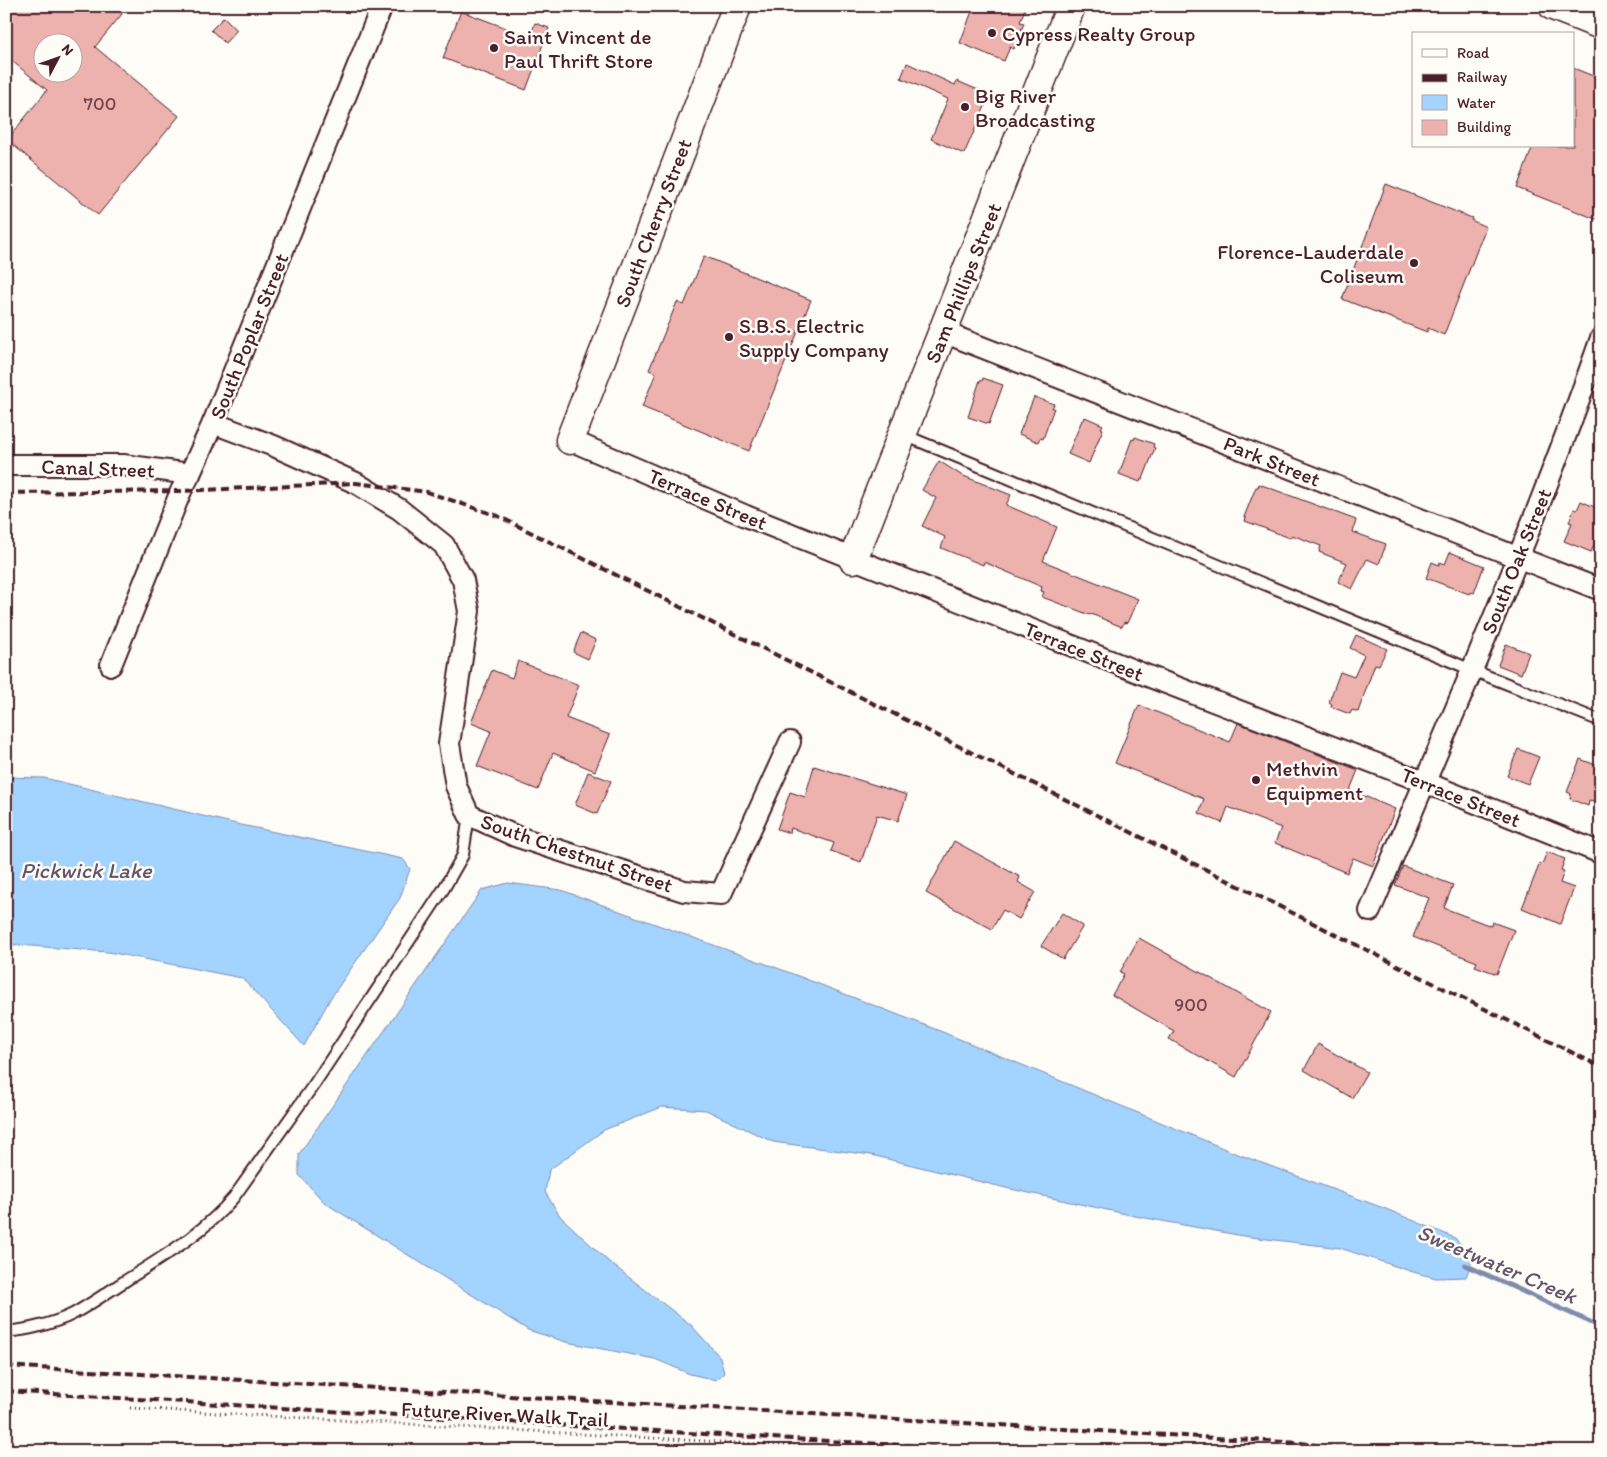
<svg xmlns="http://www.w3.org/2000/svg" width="1607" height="1457" viewBox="0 0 1607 1457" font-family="Itim,sans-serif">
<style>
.water{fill:#a3d3ff;stroke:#7f8baa}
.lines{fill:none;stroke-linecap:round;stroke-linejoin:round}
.stream{stroke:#7f8baa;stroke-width:5}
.building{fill:#edb2ad;stroke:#4a1f2b;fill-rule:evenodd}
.lane-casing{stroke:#4a1f2b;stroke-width:14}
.street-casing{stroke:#4a1f2b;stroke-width:24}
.secondary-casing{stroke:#4a1f2b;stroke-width:31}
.path{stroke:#4a1f2b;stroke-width:3;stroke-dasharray:1 4;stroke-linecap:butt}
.lane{stroke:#fdfcf7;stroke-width:10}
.street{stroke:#fdfcf7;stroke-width:20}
.secondary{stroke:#fdfcf7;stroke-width:28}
.rail{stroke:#4a1f2b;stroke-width:4;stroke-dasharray:8 4;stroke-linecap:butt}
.poi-dot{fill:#4a1f2b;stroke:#fdfcf7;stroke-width:2}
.labels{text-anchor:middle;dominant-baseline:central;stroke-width:5;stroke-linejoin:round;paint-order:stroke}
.number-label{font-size:19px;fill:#73444c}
.poi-label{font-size:21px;fill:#4a1f2b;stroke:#fdfcf7;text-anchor:start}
.street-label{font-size:21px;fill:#4a1f2b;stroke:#fdfcf7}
.water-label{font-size:22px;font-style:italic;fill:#65556b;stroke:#fdfcf7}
</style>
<rect width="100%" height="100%" fill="#fdfcf7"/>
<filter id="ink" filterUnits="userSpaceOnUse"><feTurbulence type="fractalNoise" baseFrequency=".02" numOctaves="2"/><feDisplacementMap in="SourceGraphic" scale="10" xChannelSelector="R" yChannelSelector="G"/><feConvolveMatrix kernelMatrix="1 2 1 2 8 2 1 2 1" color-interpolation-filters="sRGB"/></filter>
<g filter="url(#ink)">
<g class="water">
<polygon points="6,777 44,778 232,823 403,859 410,869 400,898 330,999 304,1046 242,978 108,952 6,944"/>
<polygon points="508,883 561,890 780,969 940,1031 1235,1153 1386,1209 1455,1238 1473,1258 1466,1277 1436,1278 1413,1272 1340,1248 1243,1236 1135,1216 1006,1188 871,1155 773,1142 706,1110 662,1107 604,1130 549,1170 545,1192 560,1216 609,1262 691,1325 720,1357 724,1373 716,1380 690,1374 655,1359 566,1342 528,1330 325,1203 299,1175 299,1154 482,890"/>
</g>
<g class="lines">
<polyline class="stream" points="1465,1265 1601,1327"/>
</g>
<g class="building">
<path d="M6 6H113L122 14 95 47 179 116 98 215 7 140 47 90 6 56ZM42 42H72V72H42Z"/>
<polygon points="974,6 1026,6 1020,22 1024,23 1014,49 1010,47 1004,61 960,43"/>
<polygon points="461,11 530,37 535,23 549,28 526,90 443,58"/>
<polygon points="224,17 237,30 225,43 211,30"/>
<polygon points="907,63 955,85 957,81 990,95 964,154 931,139 948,99 901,78"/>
<polygon points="1573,68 1601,79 1601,221 1517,188 1533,146 1573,146"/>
<polygon points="1386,184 1472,218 1471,220 1486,227 1444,335 1428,328 1427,332 1342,299"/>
<polygon points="704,256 811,300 749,451 642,407 656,373 649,370 677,302 684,305"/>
<polygon points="983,378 1003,385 989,424 968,417 980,380 982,381"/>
<polygon points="1034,397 1054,404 1052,408 1054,408 1043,439 1040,438 1038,442 1019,434"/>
<polygon points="1085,417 1103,425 1101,428 1103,429 1089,463 1068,454 1082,420 1084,420"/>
<polygon points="1135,437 1154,444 1153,447 1155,448 1143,479 1141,479 1140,482 1119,474 1132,439 1134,440"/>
<polygon points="939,461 961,475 1011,495 1006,505 1057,527 1043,561 1138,599 1127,623 1124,622 1122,627 1091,614 1090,615 1042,597 1044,592 1041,591 1042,587 984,562 983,565 941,548 945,537 922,526 936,498 922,490"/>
<polygon points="1259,484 1356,520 1353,532 1386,544 1379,564 1367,559 1352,589 1338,582 1347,563 1319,552 1321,546 1292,535 1290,538 1245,521 1246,518 1244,517 1256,487 1258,487"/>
<polygon points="1581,501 1601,510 1601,531 1591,552 1564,541 1572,523 1569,522 1574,509 1577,510"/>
<polygon points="1450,552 1484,566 1474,593 1470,592 1469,594 1426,578 1432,562 1439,565 1440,562 1445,564"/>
<polygon points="581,633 596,640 588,659 573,652"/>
<polygon points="1356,635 1387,649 1379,665 1375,664 1358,712 1352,710 1350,714 1331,707 1332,704 1329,702 1340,672 1354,677 1364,655 1350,648"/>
<polygon points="1506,644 1529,653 1521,674 1498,665"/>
<polygon points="518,661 579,685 566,718 610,735 595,771 553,753 538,790 477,766 491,731 471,723 492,670 512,678"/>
<polygon points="1139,705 1230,742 1238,723 1358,770 1350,790 1395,809 1373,866 1353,858 1347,873 1275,843 1281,828 1228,807 1222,823 1199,813 1204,799 1115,763"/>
<polygon points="1518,749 1539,757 1528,784 1507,776"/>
<polygon points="1580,759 1601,767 1601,804 1589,801 1588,806 1570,799 1571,794 1567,792"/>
<polygon points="814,766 907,795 898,821 877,815 861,862 831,851 834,843 791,828 790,833 777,829 790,792 805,797"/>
<polygon points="588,772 611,781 597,814 575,805"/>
<polygon points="954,841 1020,877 1018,882 1035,892 1019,919 1003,910 992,929 926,893"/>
<polygon points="1547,852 1565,859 1561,870 1564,871 1560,883 1574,888 1560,924 1522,908 1540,863 1542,864"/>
<polygon points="1403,866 1453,885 1444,908 1491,926 1492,922 1514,930 1497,974 1475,966 1477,962 1413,937 1429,898 1395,885"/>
<polygon points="1062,913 1083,926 1063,959 1041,946"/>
<polygon points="1139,938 1271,1012 1236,1077 1169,1039 1174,1031 1112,995 1124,974 1120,972"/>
<polygon points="1318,1044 1367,1072 1352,1098 1304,1070"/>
</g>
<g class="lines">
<g class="lane-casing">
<g id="lane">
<polyline points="904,435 1472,670 1601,721"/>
<path d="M6 1331C24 1332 57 1322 73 1314 91 1304 108 1292 125 1281 164 1256 204 1233 234 1197L315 1083 443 890 463 855 469 815"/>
</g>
</g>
<g class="street-casing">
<g id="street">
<polyline points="943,332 1601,590"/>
<polyline points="213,423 274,446 356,483 399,509 444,545 463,580 469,611 449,744 456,786 469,815 515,836 684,891 721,894 790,742"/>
<polyline points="570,440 746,516 1153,678 1424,782 1601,853"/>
<polyline points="6,465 123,465 190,474"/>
<polyline points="111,665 181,491 190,474 213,423 382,6"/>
<path d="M1370 911C1450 722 1533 533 1601 338"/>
</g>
</g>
<g class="secondary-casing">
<g id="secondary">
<polyline points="1553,6 1601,25"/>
<polyline points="570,440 737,6"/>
<polyline points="853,559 1071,6"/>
</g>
</g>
<polyline class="path" points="130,1408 877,1451"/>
<use href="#lane" class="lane"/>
<use href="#street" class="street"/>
<use href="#secondary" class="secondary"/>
<g class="rail">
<polyline points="6,493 181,491 356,483 427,492 498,516 1601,1067"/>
<polyline points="6,1366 1301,1443 1362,1451"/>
<polyline points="6,1391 737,1436 1010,1451"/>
</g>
</g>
</g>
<g class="poi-dot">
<circle cx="992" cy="33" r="5"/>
<circle cx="494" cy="48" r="5"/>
<circle cx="965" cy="107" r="5"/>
<circle cx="1414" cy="263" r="5"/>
<circle cx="729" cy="337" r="5"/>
<circle cx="1256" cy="780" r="5"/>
</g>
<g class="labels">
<g class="number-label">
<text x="100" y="103">700</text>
<text x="1191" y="1004">900</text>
</g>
<g class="poi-label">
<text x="1002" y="33">Cypress Realty Group</text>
<text x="504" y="36">Saint Vincent de<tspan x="504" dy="24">Paul Thrift Store</tspan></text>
<text x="975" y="95">Big River<tspan x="975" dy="24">Broadcasting</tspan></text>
<text x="1404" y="251" text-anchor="end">Florence-Lauderdale<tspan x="1404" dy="24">Coliseum</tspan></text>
<text x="739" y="325">S.B.S. Electric<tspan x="739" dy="24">Supply Company</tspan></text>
<text x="1266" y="768">Methvin<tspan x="1266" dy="24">Equipment</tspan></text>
</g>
<g class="street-label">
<text transform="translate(653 223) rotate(-69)">South Cherry Street</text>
<text transform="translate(963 283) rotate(-68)">Sam Phillips Street</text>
<text transform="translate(249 336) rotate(-68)">South Poplar Street</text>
<text transform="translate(1272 461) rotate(22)">Park Street</text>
<text transform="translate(98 468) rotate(2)">Canal Street</text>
<text transform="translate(708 499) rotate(23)">Terrace Street</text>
<text transform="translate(1516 561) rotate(-68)">South Oak Street</text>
<text transform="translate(1084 651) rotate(22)">Terrace Street</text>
<text transform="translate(1461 797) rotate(22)">Terrace Street</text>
<text transform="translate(577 853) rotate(19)">South Chestnut Street</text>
<text transform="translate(505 1414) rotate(3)">Future River Walk Trail</text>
</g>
<g class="water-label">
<text x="86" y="870">Pickwick Lake</text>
<text transform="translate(1497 1264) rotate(23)">Sweetwater Creek</text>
</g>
</g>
<rect width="1607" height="1457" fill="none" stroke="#fdfcf7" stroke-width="25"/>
<rect x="12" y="12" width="1582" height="1432" fill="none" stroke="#4a1f2b" stroke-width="2" filter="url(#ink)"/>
<rect x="1412" y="32" width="162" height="115" fill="#fdfcf7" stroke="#b5a4a5"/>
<rect x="1422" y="49" width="25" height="8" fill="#fdfcf7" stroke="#b5a4a5"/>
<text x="1457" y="58" font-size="15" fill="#4a1f2b">Road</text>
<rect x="1422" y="74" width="25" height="8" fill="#4a1f2b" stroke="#b5a4a5"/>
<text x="1457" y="82" font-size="15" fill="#4a1f2b">Railway</text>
<rect x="1422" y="95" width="25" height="15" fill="#a3d3ff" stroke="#b5a4a5"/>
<text x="1457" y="108" font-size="15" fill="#4a1f2b">Water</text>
<rect x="1422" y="120" width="25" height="15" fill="#edb2ad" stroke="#b5a4a5"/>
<text x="1457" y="132" font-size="15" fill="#4a1f2b">Building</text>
<g transform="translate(58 58) rotate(49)"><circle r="24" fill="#fdfcf7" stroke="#b5a4a5"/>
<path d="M0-4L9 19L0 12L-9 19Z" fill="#4a1f2b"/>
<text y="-8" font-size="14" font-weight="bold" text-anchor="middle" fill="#4a1f2b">N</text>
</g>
</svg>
